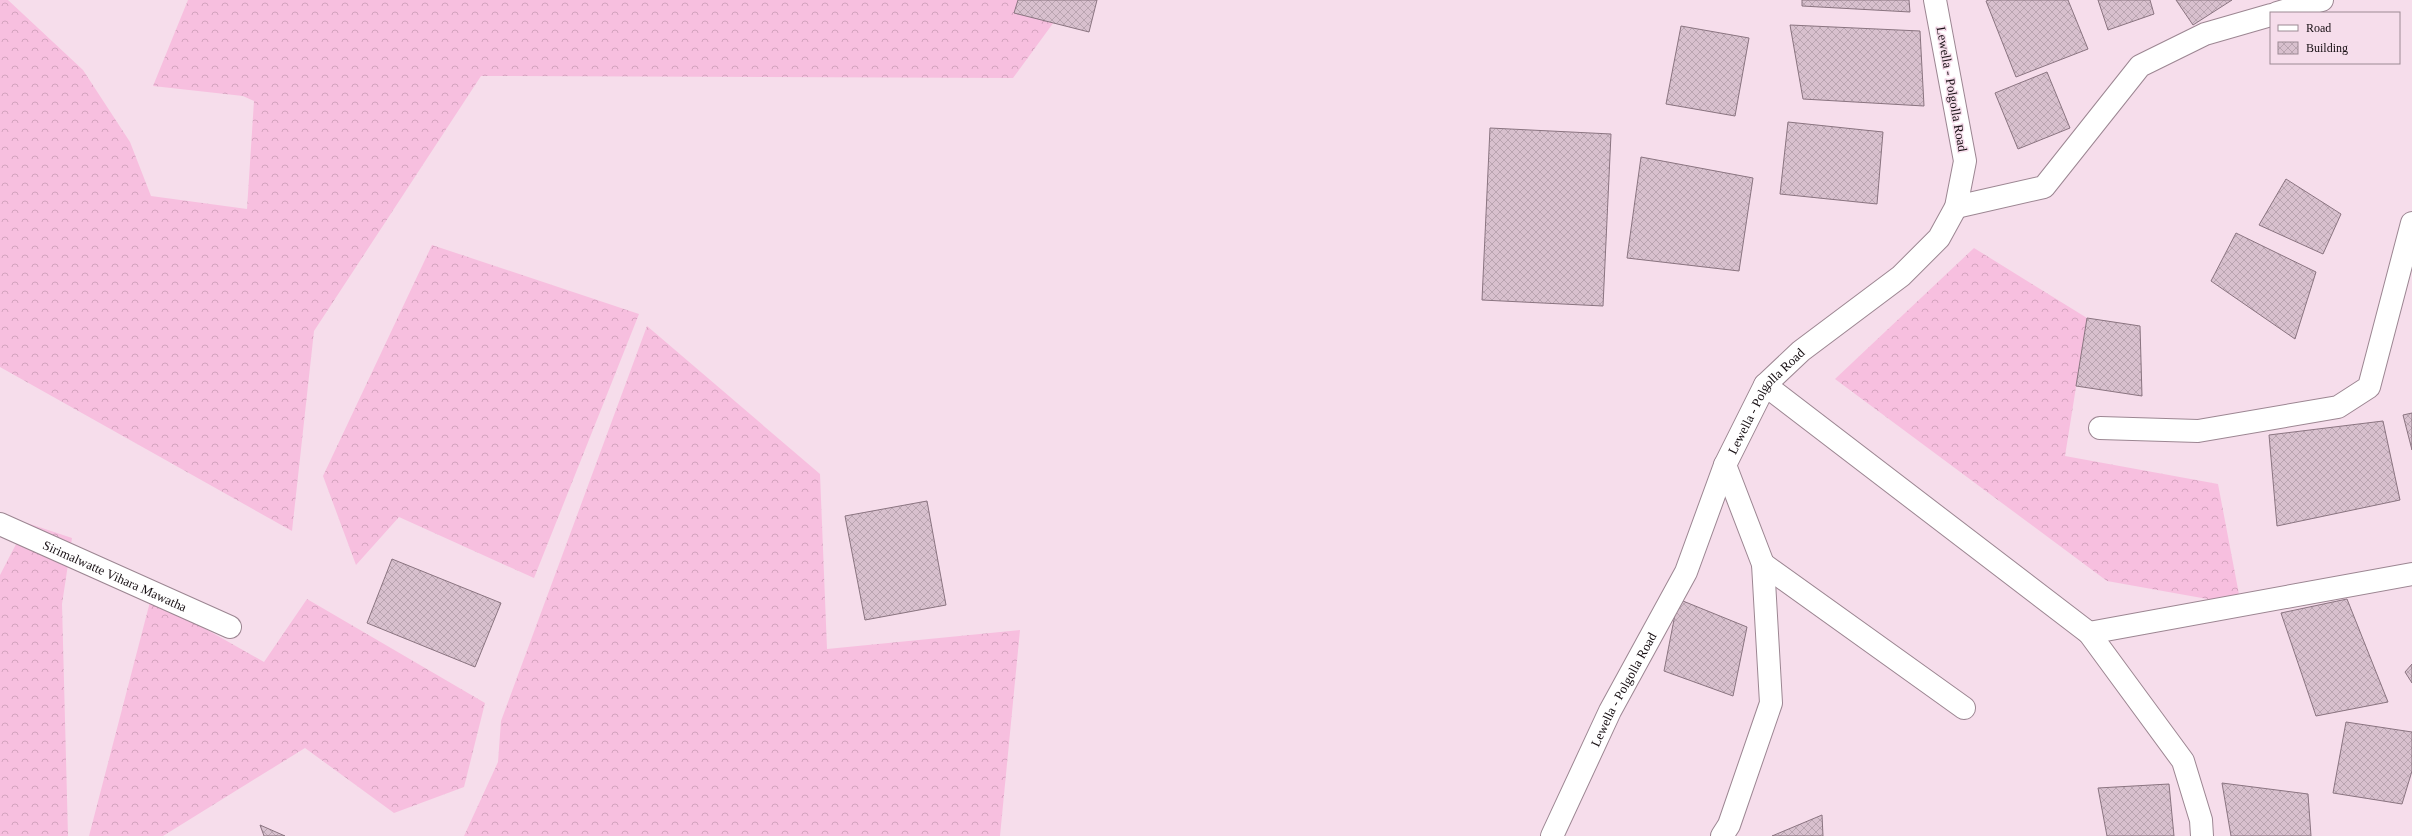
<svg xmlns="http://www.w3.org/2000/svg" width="2412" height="836" viewBox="0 0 2412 836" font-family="'Times New Roman',serif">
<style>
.forest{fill:url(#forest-crowns)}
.building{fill:url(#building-cross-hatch);stroke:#8a7480}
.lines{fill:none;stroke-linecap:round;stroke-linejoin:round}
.minor-casing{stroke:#9c8692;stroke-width:24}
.minor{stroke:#fff;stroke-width:22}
.labels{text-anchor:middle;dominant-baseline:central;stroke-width:3;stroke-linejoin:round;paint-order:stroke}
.street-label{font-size:13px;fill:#160e12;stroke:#f6ddeb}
</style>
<defs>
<pattern id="forest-crowns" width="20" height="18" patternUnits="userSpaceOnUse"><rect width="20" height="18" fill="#f7bfdf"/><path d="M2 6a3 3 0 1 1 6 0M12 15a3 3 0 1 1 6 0" fill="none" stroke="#d3a3be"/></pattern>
<pattern id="building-cross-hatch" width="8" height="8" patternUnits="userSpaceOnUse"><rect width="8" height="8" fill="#d8c0ce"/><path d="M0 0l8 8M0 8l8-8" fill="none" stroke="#b9a4b0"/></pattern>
</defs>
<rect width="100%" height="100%" fill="#f6ddeb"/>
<g class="forest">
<polygon points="0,0 8,0 83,70 130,142 151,196 247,209 254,101 243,96 153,86 188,0 1070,0 1013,78 481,76 314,331 292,531 0,367"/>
<polygon points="432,245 639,314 534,578 399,517 356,565 323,476"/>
<polygon points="1974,248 2087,318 2065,456 2218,484 2241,605 2107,581 1835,379"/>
<polygon points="647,326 820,474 827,649 1020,630 1000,836 464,836 498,762 501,721"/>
<polygon points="27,523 72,538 62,604 68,836 0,836 0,575"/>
<polygon points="151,598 264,662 307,599 485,703 464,787 394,813 305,748 163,836 89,836"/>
</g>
<g class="building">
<polygon points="1018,0 1097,0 1089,32 1014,13"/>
<polygon points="1802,0 1909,0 1910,12 1802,6"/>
<polygon points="1989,0 2068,0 2088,49 2016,77 1986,1"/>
<polygon points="2098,0 2150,0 2154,14 2108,30"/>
<polygon points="2176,0 2232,0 2193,25"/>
<polygon points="1790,25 1920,31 1924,106 1803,99"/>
<polygon points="1681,26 1749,38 1735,116 1666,104"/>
<polygon points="2047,72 2070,128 2018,149 1995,93"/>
<polygon points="1788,122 1883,132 1877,204 1780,194"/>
<polygon points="1490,128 1611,134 1603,306 1482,300"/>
<polygon points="1641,157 1753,178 1739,271 1627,258"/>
<polygon points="2286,179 2341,214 2323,254 2259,225"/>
<polygon points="2236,233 2316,272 2295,339 2211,281"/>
<polygon points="2087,318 2140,326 2142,396 2076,386"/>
<polygon points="2412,413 2412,450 2403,415"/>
<polygon points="2383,421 2400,500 2277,526 2269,435"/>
<polygon points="927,501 946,605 865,620 845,516"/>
<polygon points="392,559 501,603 475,667 367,623"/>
<polygon points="1678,599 1747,627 1733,696 1664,671"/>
<polygon points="2347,599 2388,702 2316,716 2281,613"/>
<polygon points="2412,664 2412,683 2405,672"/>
<polygon points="2346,722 2412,732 2412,771 2402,804 2333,793"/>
<polygon points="2222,783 2308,794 2311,836 2231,836"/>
<polygon points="2169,784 2174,836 2107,836 2098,788"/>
<polygon points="1822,815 1823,836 1772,836"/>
<polygon points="260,825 285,836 264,836"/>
</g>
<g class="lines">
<g class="minor-casing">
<g id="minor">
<polyline points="2277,13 2322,0"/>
<polyline points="1956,207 2044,187 2140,66 2205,34 2271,15"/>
<polyline points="1765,385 2089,633 2183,761 2201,820 2202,836"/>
<polyline points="2100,428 2198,431 2338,407 2369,387 2412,223"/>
<path id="s1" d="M0 524 230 627"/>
<polyline points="1763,564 1964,708"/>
<polyline points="2089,633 2412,574"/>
<path id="s2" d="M1552 836 1610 711 1686 572 1725 465 1765 385 1801 351 1901 276 1939 238 1956 207 1965 161 1935 0"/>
<polyline points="1722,836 1729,825 1771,703 1763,564 1725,465"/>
</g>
</g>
<use href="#minor" class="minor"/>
</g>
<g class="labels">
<g class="street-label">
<text transform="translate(1952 89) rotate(80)">Lewella - Polgolla Road</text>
<text stroke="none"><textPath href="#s2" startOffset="487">Lewella - Polgolla Road</textPath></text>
<text stroke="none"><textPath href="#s1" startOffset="126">Sirimalwatte Vihara Mawatha</textPath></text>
<text stroke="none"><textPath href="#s2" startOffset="163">Lewella - Polgolla Road</textPath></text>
</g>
</g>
<rect x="2270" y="12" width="130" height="52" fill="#f6ddeb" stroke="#9c8a94"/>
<rect x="2278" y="25" width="20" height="6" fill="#ffffff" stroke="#9c8a94"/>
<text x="2306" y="32" font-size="12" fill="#160e12">Road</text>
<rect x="2278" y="42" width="20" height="12" fill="url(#building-cross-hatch)" stroke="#9c8a94"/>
<text x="2306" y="52" font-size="12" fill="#160e12">Building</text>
</svg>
